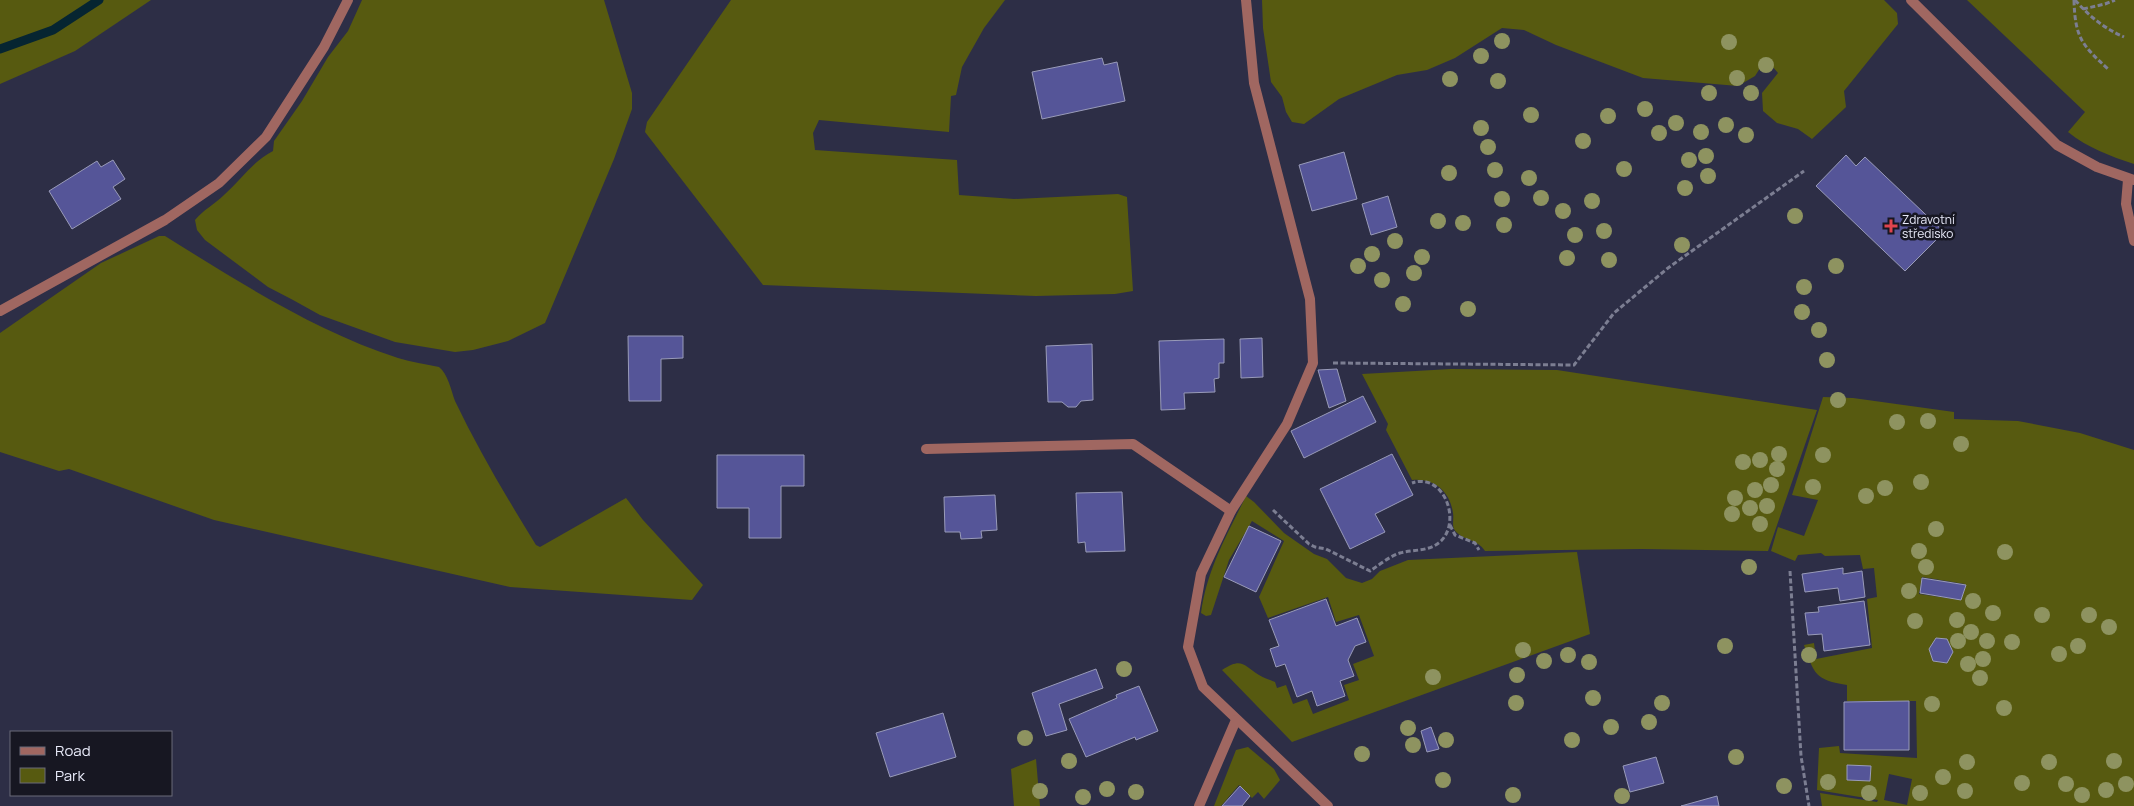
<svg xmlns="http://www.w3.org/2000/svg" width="2134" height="806" viewBox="0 0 2134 806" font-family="Manrope,sans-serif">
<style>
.green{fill:#575a10;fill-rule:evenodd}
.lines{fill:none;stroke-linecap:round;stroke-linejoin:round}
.stream{stroke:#062531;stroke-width:9}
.building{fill:#555598;stroke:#999bb9}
.path{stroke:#7c7e92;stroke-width:3;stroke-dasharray:5 2.5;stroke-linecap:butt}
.service{stroke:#a06761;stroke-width:10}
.minor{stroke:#a06761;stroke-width:10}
.tree{fill:#8e9360}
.health-dot{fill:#e0444e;stroke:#171722;stroke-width:2}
.labels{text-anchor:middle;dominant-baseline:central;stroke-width:5;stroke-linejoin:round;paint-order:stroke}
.poi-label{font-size:12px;fill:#e8eaf9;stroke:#171722;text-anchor:start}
</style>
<rect width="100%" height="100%" fill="#2d2e46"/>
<g class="green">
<polygon points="0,0 151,0 75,51 0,84"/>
<path d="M362 0H604L632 93V109L614 159 545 323 508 341 473 350 455 352 395 342 320 315 293 300 268 287 205 240 197 230 195 220C203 210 215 204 224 195 241 180 253 161 273 151L274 141 302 101 328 57 348 31Z"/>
<polygon points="731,0 1005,0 984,28 962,67 956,95 951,96 949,132 819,120 813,133 815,150 957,160 959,195 1014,199 1118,194 1127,197 1133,291 1115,294 1036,296 763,285 645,132 647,122"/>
<polygon points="1262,0 1884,0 1897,13 1898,24 1844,91 1846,107 1812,139 1798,129 1777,123 1763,111 1762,93 1778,73 1766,59 1755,76 1738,86 1643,78 1556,45 1524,30 1502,28 1455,58 1427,70 1397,75 1339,99 1304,124 1292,122 1286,112 1282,97 1271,82 1263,28"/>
<path d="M1967 0H2134V164C2110 156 2088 148 2068 132L2085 112Z"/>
<path d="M159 236H165C239 282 315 331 398 358 411 362 426 364 439 367 448 374 451 390 455 401 479 451 507 498 536 545L540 547 626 498 643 520 703 585 692 600 510 587 214 520 69 469 59 471 0 452V333L101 263Z"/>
<path d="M1451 369 1557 370 1817 410 1768 551 1641 549 1485 551C1478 539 1460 540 1454 529 1452 524 1454 518 1453 513 1450 491 1434 478 1412 480L1386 430 1388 424 1362 374Z"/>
<path d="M1823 397 1853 398 1954 412V419L2018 421 2080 433 2134 450V806H1822L1820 793 1877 802 1878 800 1817 790 1819 748 1839 746 1840 753 1917 758 1916 701H1847V685C1815 680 1814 674 1804 645L1814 643 1816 659 1872 648 1867 599 1877 597 1874 568 1863 569 1860 555 1825 556 1821 553 1798 555 1795 561 1771 551 1778 527 1804 536 1818 500 1792 495ZM1922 577 1965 584 1961 600 1919 594ZM1889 774 1912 779 1907 805 1884 800Z"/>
<path d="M1246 496 1254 502 1284 533 1314 554 1327 559 1346 578 1362 583 1372 579 1380 571 1408 560 1577 552 1590 634 1292 742 1222 670C1242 657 1243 665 1259 675 1264 678 1270 680 1275 682L1277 688 1286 685 1293 704 1307 699 1313 714 1349 700 1344 685 1359 680 1353 664 1374 656 1359 615 1336 622 1328 597 1268 618 1259 597 1284 541 1252 521 1229 560 1211 615 1206 616 1201 613C1207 569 1227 535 1246 496Z"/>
<polygon points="1248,747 1274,769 1280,780 1264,799 1258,792 1252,798 1239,785 1221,806 1214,806 1236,750"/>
<polygon points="1036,759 1040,806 1014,806 1011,769"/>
</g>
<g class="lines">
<polyline class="stream" points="0,49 53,30 99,0"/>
</g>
<g class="building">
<polygon points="1102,58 1104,65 1117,62 1125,101 1042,119 1032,72"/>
<polygon points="1344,152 1357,199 1312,211 1299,165"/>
<polygon points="1846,155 1856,166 1865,157 1944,232 1905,271 1816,186"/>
<polygon points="113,160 125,179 113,187 121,199 72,229 49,191 97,161 101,167"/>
<polygon points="1388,196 1397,227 1371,235 1362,204"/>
<polygon points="628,336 683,336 683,358 661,359 661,401 629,401"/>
<polygon points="1262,338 1263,377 1241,378 1240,339"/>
<polygon points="1224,339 1224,363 1219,363 1219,378 1214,379 1215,392 1184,393 1185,409 1161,410 1159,341"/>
<polygon points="1092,344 1093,400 1081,401 1076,407 1068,407 1062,402 1048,402 1046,346"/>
<polygon points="1337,369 1346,401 1329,408 1318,370"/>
<polygon points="1363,396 1376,422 1304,458 1291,431"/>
<polygon points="1392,454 1413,495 1375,514 1385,532 1350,549 1320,489"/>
<polygon points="717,455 804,455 804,486 781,486 781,538 749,538 749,508 717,508"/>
<polygon points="1122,492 1125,551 1086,552 1085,542 1078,543 1076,493"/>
<polygon points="995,495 997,530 981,531 982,538 961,539 960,532 945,532 944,497"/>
<polygon points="1249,526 1281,541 1256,592 1224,577"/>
<polygon points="1843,568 1843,574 1862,571 1865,597 1840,601 1838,588 1805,592 1802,574"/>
<polygon points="1922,578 1966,585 1961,600 1920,593"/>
<polygon points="1326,599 1336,626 1357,618 1366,642 1355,646 1348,660 1354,676 1340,681 1345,696 1317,706 1312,691 1297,697 1285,664 1276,667 1270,649 1279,646 1269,620"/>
<polygon points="1864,601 1870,645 1824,651 1822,634 1808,635 1805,613 1819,612 1818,607"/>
<polygon points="1936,638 1947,639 1953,652 1947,663 1933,661 1929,649"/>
<polygon points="1096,669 1103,688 1059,704 1067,730 1046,736 1032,693"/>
<polygon points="1139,686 1158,731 1136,740 1135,737 1086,757 1069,719 1117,698 1116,695"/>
<polygon points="1909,701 1909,750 1844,750 1844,702"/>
<polygon points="943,713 956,757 890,777 876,733"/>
<polygon points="1431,727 1439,749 1427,752 1421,731"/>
<polygon points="1656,757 1664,783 1630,792 1623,766"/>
<polygon points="1847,765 1871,766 1870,781 1847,780"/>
<polygon points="1240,786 1250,796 1242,806 1222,806"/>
<polygon points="1717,796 1719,806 1681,806"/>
</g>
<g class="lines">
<g class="path">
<path d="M2074 0C2075 38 2082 45 2109 70"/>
<path d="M2075 0C2090 17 2104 28 2124 37"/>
<polyline points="2083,9 2105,4 2115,0"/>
<polyline points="1333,363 1574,365 1614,313 1668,268 1804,171"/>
<path d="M1273 510 1309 544 1315 547 1326 549 1370 571C1379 565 1390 556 1400 553 1415 549 1429 552 1441 541 1462 520 1443 472 1412 483"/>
<polyline points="1450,525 1455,535 1475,543 1479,550"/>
<polyline points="1790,571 1801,756 1809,806"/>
</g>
<polyline class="service" points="2128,180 2126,204 2134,241"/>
<g class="minor">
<polyline points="1246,0 1254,83 1310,299 1313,363 1287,424 1231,511 1201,574 1188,647 1203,687 1328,806"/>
<polyline points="1911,0 2057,145 2097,167 2134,180"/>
<polyline points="0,311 165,220 219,183 266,137 324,47 348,0"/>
<polyline points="926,449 1133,444 1231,511"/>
<polyline points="1199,806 1236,720"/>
</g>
</g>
<g class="tree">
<circle cx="1502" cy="41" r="8"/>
<circle cx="1729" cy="42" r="8"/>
<circle cx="1481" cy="56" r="8"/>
<circle cx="1766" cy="65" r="8"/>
<circle cx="1737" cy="78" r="8"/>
<circle cx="1450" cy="79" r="8"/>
<circle cx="1498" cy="81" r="8"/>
<circle cx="1709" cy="93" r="8"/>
<circle cx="1751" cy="93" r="8"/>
<circle cx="1645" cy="109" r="8"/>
<circle cx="1531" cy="115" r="8"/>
<circle cx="1608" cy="116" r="8"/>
<circle cx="1676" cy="123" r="8"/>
<circle cx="1726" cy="125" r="8"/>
<circle cx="1481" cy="128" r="8"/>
<circle cx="1701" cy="132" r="8"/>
<circle cx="1659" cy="133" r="8"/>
<circle cx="1746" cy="135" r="8"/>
<circle cx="1583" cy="141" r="8"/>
<circle cx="1488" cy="147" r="8"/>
<circle cx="1706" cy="156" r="8"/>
<circle cx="1689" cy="160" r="8"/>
<circle cx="1624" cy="169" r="8"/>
<circle cx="1495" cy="170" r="8"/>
<circle cx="1449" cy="173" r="8"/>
<circle cx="1708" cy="176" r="8"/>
<circle cx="1529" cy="178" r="8"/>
<circle cx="1685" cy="188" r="8"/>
<circle cx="1541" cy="198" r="8"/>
<circle cx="1502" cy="199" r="8"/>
<circle cx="1592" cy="201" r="8"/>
<circle cx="1563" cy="211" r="8"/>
<circle cx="1795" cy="216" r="8"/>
<circle cx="1438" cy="221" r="8"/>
<circle cx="1463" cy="223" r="8"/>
<circle cx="1504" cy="225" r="8"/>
<circle cx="1604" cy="231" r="8"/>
<circle cx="1575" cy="235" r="8"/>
<circle cx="1395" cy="241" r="8"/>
<circle cx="1682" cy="245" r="8"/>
<circle cx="1372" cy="254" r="8"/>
<circle cx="1422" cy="257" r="8"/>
<circle cx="1567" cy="258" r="8"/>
<circle cx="1609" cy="260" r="8"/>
<circle cx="1358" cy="266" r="8"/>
<circle cx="1836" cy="266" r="8"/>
<circle cx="1414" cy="273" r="8"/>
<circle cx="1382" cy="280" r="8"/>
<circle cx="1804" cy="287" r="8"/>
<circle cx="1403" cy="304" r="8"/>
<circle cx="1468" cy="309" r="8"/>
<circle cx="1802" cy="312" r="8"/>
<circle cx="1819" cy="330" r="8"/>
<circle cx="1827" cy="360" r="8"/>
<circle cx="1838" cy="400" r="8"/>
<circle cx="1928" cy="421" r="8"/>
<circle cx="1897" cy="422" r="8"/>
<circle cx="1961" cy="444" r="8"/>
<circle cx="1779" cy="454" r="8"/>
<circle cx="1823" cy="455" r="8"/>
<circle cx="1760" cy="460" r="8"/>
<circle cx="1743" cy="462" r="8"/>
<circle cx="1777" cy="469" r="8"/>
<circle cx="1921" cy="482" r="8"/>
<circle cx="1771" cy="485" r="8"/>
<circle cx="1813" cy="487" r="8"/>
<circle cx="1885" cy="488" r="8"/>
<circle cx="1755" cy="490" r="8"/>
<circle cx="1866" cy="496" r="8"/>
<circle cx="1735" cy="498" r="8"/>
<circle cx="1767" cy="506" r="8"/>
<circle cx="1750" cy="508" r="8"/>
<circle cx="1732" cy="514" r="8"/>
<circle cx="1760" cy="524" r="8"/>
<circle cx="1936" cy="529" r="8"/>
<circle cx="1919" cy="551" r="8"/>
<circle cx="2005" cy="552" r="8"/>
<circle cx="1749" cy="567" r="8"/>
<circle cx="1926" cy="567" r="8"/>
<circle cx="1909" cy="591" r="8"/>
<circle cx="1973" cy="601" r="8"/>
<circle cx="1993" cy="613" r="8"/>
<circle cx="2042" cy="615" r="8"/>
<circle cx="2089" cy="615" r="8"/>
<circle cx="1957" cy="620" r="8"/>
<circle cx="1915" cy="621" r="8"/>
<circle cx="2109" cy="627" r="8"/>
<circle cx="1971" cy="632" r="8"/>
<circle cx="1958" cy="641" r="8"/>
<circle cx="1987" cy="641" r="8"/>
<circle cx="2012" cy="642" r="8"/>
<circle cx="1725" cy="646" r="8"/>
<circle cx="2078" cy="646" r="8"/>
<circle cx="1523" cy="650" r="8"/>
<circle cx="2059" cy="654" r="8"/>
<circle cx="1568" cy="655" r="8"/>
<circle cx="1809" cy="655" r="8"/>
<circle cx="1983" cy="659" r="8"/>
<circle cx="1544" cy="661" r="8"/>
<circle cx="1589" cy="662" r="8"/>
<circle cx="1968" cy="664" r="8"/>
<circle cx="1124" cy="669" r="8"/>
<circle cx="1517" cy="675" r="8"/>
<circle cx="1433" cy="677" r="8"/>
<circle cx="1980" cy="678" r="8"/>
<circle cx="1593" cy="698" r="8"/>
<circle cx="1516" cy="703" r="8"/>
<circle cx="1662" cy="703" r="8"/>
<circle cx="1932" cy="704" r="8"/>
<circle cx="2004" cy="708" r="8"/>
<circle cx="1649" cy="722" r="8"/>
<circle cx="1611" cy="727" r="8"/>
<circle cx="1408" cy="728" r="8"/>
<circle cx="1025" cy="738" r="8"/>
<circle cx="1446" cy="740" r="8"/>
<circle cx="1572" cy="740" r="8"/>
<circle cx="1413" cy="745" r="8"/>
<circle cx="1362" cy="754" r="8"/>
<circle cx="1736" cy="757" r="8"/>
<circle cx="1069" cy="761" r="8"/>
<circle cx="2114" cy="761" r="8"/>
<circle cx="1967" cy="762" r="8"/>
<circle cx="2049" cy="762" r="8"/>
<circle cx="1943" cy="777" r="8"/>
<circle cx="1443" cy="780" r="8"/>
<circle cx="1828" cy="782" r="8"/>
<circle cx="2022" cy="783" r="8"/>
<circle cx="2066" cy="784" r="8"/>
<circle cx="2126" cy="784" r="8"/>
<circle cx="1784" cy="786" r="8"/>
<circle cx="1107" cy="789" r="8"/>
<circle cx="2106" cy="790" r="8"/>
<circle cx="1040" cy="791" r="8"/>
<circle cx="1965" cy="791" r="8"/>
<circle cx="1136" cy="792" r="8"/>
<circle cx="1869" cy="793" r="8"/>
<circle cx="1920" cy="793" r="8"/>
<circle cx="1513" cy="795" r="8"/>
<circle cx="2082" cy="795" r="8"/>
<circle cx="1622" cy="796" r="8"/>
<circle cx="1083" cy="797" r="8"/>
</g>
<path class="health-dot" d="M1888.5 218.5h5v5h5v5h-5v5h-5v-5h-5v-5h5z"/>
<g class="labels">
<g class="poi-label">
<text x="1902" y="219">Zdravotní<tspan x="1902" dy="14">středisko</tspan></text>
</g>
</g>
<rect x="10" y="731" width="162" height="65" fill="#171722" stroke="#6b6b78"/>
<rect x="20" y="747" width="25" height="8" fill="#a06761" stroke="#6b6b78"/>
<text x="55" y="756" font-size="15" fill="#e8eaf9">Road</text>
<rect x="20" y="768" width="25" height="15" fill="#575a10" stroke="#6b6b78"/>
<text x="55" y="781" font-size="15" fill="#e8eaf9">Park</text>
</svg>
